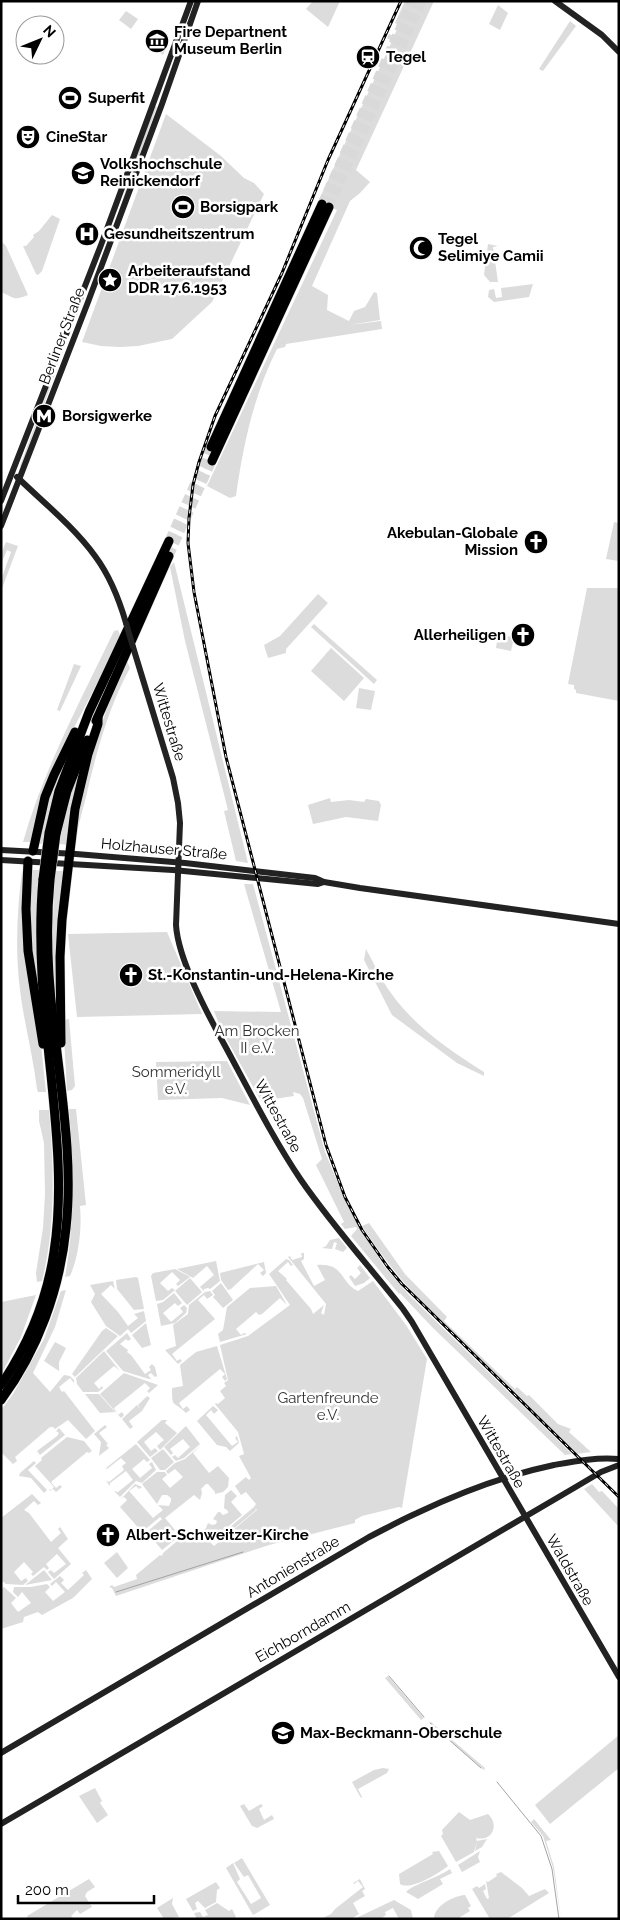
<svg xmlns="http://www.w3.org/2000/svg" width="620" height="1920" viewBox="0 0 620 1920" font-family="Raleway,sans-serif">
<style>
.green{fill:#dcdcdc}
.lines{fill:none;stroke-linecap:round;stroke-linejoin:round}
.stream{stroke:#a3a3a3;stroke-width:1}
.motorway-tunnel{stroke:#d9d9d9;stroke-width:9;stroke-dasharray:9 4.5;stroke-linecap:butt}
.motorway-casing{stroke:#dbdbdb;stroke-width:10}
.secondary{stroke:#222;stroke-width:6}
.motorway{stroke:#000;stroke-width:9}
.rail-casing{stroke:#000;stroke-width:3}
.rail{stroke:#fff;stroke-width:1;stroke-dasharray:4;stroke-linecap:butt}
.motorway-bridge-casing{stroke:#dbdbdb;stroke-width:10;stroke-linecap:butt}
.secondary-bridge{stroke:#222;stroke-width:6}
.motorway-bridge{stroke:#000;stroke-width:9}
.labels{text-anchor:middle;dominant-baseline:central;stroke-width:5;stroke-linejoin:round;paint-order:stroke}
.poi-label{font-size:15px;font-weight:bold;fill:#000;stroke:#fff;text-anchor:start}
.street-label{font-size:15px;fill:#000;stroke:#fff}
.park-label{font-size:15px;fill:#333;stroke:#fff}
</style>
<rect width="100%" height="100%" fill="#fff"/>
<g class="green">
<polygon points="313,1 340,1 328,27 306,9"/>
<path d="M405 1H434L356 170 370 182 360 193 350 201 312 286 328 295 327 310 349 321 354 311 365 307 374 292 377 293 380 320 349 325 381 321 382 329 286 344 285 347 277 349C254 394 243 446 236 496L230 498 207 486 337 210 318 202 392 41 387 38 389 34 394 36 399 25 395 23Z"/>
<polygon points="498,5 508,13 500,30 489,24"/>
<polygon points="126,11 138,19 131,29 119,20"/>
<polygon points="570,21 576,26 543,71 539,69"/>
<polygon points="145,38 163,47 167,38 169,39 163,55 146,43"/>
<polygon points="155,106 157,107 121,207 129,177"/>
<polygon points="166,114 221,156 244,178 254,183 264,194 212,302 172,339 138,346 120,347 101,346 82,342"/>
<polygon points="52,215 60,219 42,271 38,275 36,274 23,246 26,246 34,237 33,235 39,231"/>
<path d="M1 241 6 246 28 295C13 301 15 298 1 292Z"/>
<polygon points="488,244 498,246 493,247 498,282 490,282 484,275"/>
<polygon points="533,284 529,297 494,302 488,297 489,290 494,289 496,298 502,297 501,288"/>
<polygon points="57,365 58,366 21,467 20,466"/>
<polygon points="614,522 619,523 619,561 606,559"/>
<polygon points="6,542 18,546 1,591 1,580 11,552 7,550 1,564 1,554"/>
<polygon points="174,562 248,863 236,861 224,811 228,810 185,641 170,567"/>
<polygon points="587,588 619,588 619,701 576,693 576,690 574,689 574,685 568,684"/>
<polygon points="318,594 328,603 286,649 286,653 268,658 264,645 280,636"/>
<polygon points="314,624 377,680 374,684 311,627"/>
<path d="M118 630 120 635 99 680 59 756 32 842H23C44 768 81 700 114 631Z"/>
<polygon points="498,635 514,637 511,651 496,648"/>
<polygon points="331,648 364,678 344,701 311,671"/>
<path d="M127 661 130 668C109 706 96 753 86 797 82 813 77 828 76 845H74C81 781 100 719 127 661Z"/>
<polygon points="74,664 81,666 60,711 57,710"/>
<polygon points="359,688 375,691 371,710 356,708"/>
<polygon points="86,749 69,845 59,844 69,799"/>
<polygon points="64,765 52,804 42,844 37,843 49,796"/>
<polygon points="330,798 331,802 349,800 364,802 366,799 379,801 381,805 378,821 346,817 313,824 308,805"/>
<polygon points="29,870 39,870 37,920 39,1000 30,932"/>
<path d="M22 871 23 873 46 1092H38L37 1089C33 1055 24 1023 20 990 15 950 17 911 22 871Z"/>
<polygon points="55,871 65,871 57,1004 56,1003 52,943"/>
<polygon points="244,884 253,884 325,1152 347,1205 360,1228 384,1266 409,1295 572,1454 565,1455 432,1327 400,1293 399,1294 351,1236 357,1229 356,1227 345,1229 341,1224 344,1222 316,1165 322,1159 303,1098 300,1094 293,1092 294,1096 261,1101 221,1029 214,1011 281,1012"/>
<polygon points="167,932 202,1014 77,1017 68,934"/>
<path d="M366 949C374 963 381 980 391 993 415 1027 449 1050 484 1072V1076L457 1063 392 1015 364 960Z"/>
<polygon points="69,1019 75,1086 72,1090 67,1091 63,1020"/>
<polygon points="227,1061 250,1105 222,1098 158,1100 156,1062"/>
<path d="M69 1109H76L86 1205 80 1206C82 1228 79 1256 70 1276L65 1277C75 1221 74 1166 69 1109Z"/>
<path d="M39 1110H49C54 1168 56 1225 42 1281L37 1282 36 1273 43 1228 45 1194 44 1143 39 1121Z"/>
<path d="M369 1223 405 1274 447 1317 444 1321 515 1389 517 1387 527 1396 529 1395 558 1424 571 1429 569 1432 591 1452 576 1454 419 1299C397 1276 379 1252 362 1226Z"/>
<polygon points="339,1238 347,1248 343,1252 335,1249 337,1243 334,1242 332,1249 322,1248 326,1246 330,1240"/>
<path d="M301 1253H304V1259L301 1261 314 1286 325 1280 317 1265C345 1263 340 1283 358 1291L373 1281 406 1325 427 1359 402 1508 399 1507 362 1516 355 1520V1523L269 1545 116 1596 112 1588 109 1587 112 1585 114 1587 137 1579 136 1575 160 1555 162 1556 163 1553 182 1537 187 1543 206 1528 208 1523 212 1525 216 1524 217 1521 213 1519 218 1512H220L223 1515 228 1513V1511L224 1508 225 1495 231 1490 237 1496 231 1502 242 1515 210 1542 214 1546 257 1510 255 1508 256 1510 219 1541 217 1538 254 1507 256 1504 246 1492 241 1495 235 1486 246 1477 249 1480 251 1478 239 1456 244 1454 238 1432 215 1404 216 1403 218 1404 225 1398 220 1391 226 1386 224 1383 228 1380 220 1345 248 1336 290 1305 269 1274 286 1259 289 1260 293 1265 291 1266 288 1262 278 1271 287 1279 286 1280 311 1309 313 1314 324 1305 321 1313 324 1315 326 1304 288 1257 290 1256 292 1260 302 1257Z"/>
<polygon points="216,1261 220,1281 210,1289 208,1288 204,1289 204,1291 200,1287 201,1286 214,1275 207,1266 193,1278 177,1269"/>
<polygon points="264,1262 266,1273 263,1276 260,1273 264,1270 258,1264 231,1289 228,1290 221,1280 220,1273"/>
<polygon points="360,1265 370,1278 364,1283 355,1286 349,1277 351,1275 355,1279 361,1273 357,1268"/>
<polygon points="175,1269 190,1277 178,1286 176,1284 180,1280 172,1272 160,1283 168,1291 172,1288 175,1290 163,1300 156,1301 151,1276 153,1273"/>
<polygon points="136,1277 138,1278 144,1309 134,1310 117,1289 116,1280"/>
<polygon points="190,1278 202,1292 187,1305 175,1291"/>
<polygon points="113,1281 115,1289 111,1285 101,1294 118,1312 128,1326 138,1318 134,1314 144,1311 146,1321 131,1333 128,1329 120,1336 106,1326 91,1302 95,1294 90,1285"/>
<polygon points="221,1283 233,1300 223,1308 213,1297 215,1295 212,1291"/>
<polygon points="276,1286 287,1305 280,1298 262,1314 259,1315 256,1312 236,1329 241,1335 244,1333 247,1334 220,1342 218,1334 223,1330 227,1307 250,1288"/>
<polygon points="66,1290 55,1327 33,1373 50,1392 64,1375 70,1376 74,1380 74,1383 70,1378 59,1387 62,1392 64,1391 95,1431 86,1439 68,1420 55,1429 53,1427 50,1427 15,1457 17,1461 13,1464 1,1452 1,1410 13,1394 44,1339 61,1291"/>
<polygon points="210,1291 213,1295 207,1299 204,1295 198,1300 215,1319 172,1354 177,1361 180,1359 182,1361 178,1364 165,1350 176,1346 173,1325 188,1314 189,1305 205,1292"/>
<polygon points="174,1293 182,1303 178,1306 175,1303 163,1313 171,1322 183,1312 180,1308 184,1305 187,1308 186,1313 175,1323 161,1326 157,1304 163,1302"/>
<polygon points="36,1295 21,1337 1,1375 1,1302"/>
<polygon points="146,1323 151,1345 142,1348 132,1335"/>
<polygon points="106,1328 118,1336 75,1377 72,1374 102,1331"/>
<polygon points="127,1333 131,1339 128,1341 126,1339 120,1344 128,1350 127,1352 131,1355 145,1374 151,1370 149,1367 152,1364 155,1367 157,1376 155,1377 151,1373 148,1375 151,1379 149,1379 123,1371 106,1351"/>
<polygon points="55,1342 66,1348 59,1362 59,1371 44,1361"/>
<path d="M217 1346 227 1379 225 1381 222 1377 225 1374 220 1369 179 1403 183 1409 187 1406 190 1410 186 1413C173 1400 172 1409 172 1388L183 1386 180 1365 196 1352Z"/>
<polygon points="104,1351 120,1371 114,1366 94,1383 99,1389 102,1386 103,1388 98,1392 83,1392 77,1384 76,1378"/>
<polygon points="124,1373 158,1385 149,1393 147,1391 150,1388 145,1383 114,1408 118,1415 122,1412 124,1415 121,1418 100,1394"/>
<polygon points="85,1394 99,1394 115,1412 100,1413"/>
<polygon points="147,1396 150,1398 142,1411 129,1421 133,1427 130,1429 122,1419 137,1405 141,1410 138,1405"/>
<polygon points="213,1406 218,1410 214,1414 211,1410 206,1415 232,1446 238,1442 235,1438 237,1436 239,1443 230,1451 226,1447 217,1445 197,1421"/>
<polygon points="162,1420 167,1420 165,1423 177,1433 160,1450 157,1446 164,1440 156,1432 144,1442 151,1451 155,1448 158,1451 150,1457 137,1442"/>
<polygon points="105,1425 107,1427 99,1433 108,1444 106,1445 109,1448 99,1456 101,1442 94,1434"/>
<polygon points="186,1426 200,1444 184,1458 176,1461 172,1457 175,1455 178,1458 190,1447 183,1439 170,1449 173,1453 171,1455 164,1447"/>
<polygon points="59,1428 65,1435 40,1455 37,1451 57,1436 59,1433 56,1431"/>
<polygon points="67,1437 84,1441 92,1451 89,1453 87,1452 51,1482 56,1488 60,1485 62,1487 56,1492 53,1489 50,1491 49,1489 51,1490 54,1487 35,1466 42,1460 41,1458"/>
<polygon points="136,1444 150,1460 147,1462 144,1459 132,1469 140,1478 152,1468 149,1464 152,1462 156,1470 142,1483 136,1481 120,1497 114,1491 118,1492 133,1480 126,1471 110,1483 110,1486 106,1481 109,1482 124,1470 122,1466 126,1463 121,1458 107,1469 106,1468"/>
<polygon points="201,1445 193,1453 209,1473 218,1466 229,1478 228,1487 223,1492 215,1494 215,1492 208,1484 206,1484 201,1489 202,1493 200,1500 194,1495 165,1518 175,1530 173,1531 167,1525 177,1538 162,1550 147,1532 162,1519 160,1517 142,1532 120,1507 127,1500 124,1497 121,1499 135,1484 142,1487 139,1489 136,1486 129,1491 153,1518 163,1510 158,1505 169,1506 171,1501 171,1498 167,1495 162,1495 157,1504 142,1484 157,1472 165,1472 167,1475 162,1479 170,1488 183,1477 175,1469 168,1474 166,1471 175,1463 185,1459"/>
<polygon points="163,1449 174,1462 165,1470 160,1470 151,1458"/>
<polygon points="34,1461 36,1463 28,1470 47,1490 44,1493 31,1478 19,1476 20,1473"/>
<polygon points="592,1484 599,1492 602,1491 619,1509 619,1527 584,1489"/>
<polygon points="32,1494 41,1503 38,1505 34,1501 24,1510 29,1513 51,1542 61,1533 58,1529 60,1527 68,1539 58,1548 71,1564 54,1579 48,1572 51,1570 54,1573 66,1564 57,1554 46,1564 49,1568 47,1570 44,1567 33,1576 31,1574 33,1572 24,1562 14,1572 21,1581 26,1578 28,1581 23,1585 6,1584 1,1580 1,1518"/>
<polygon points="117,1552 128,1568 117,1578 104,1563"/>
<polygon points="44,1570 52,1580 25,1585"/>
<polygon points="86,1570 92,1579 73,1598 42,1615 38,1612 24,1617 23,1622 1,1629 1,1589 4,1587 16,1598 11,1603 18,1612 31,1603 22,1592 18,1597 13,1592 14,1587 31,1587 47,1584 50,1587 45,1592 53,1601 65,1592 56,1582 52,1586 50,1584 60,1576 64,1580 61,1583 68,1590 84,1575 82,1573"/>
<polygon points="388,1676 424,1718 421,1720 385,1678"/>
<polygon points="431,1722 485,1768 484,1770 430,1723"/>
<polygon points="619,1735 619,1768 550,1824 535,1805"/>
<polygon points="383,1768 389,1769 387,1773 358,1789 362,1797 361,1798 352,1782 374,1770"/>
<polygon points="95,1788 102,1801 100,1803 108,1815 97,1823 79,1796"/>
<polygon points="244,1804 249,1811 261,1804 263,1806 259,1809 264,1820 272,1815 274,1819 257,1828 252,1826 240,1806"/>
<path d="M459 1812 470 1820 488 1814C500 1825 492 1842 476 1838L477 1841 487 1839 482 1847 475 1851 477 1841 474 1852 456 1862 441 1836 443 1834 442 1830Z"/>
<polygon points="534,1819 551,1840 546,1841 554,1867 561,1919 553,1868 543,1836 531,1822"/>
<path d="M439 1851 448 1866C439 1873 411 1891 400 1884L399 1874 433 1854 432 1852Z"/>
<polygon points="480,1851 478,1857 480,1862 462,1872 458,1865"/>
<polygon points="242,1858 270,1905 253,1915 226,1868 233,1863 240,1879 237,1882 251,1904 261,1898 248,1875 244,1877 234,1863"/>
<path d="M450 1869 452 1873 440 1879 443 1884 418 1899 406 1892C412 1885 439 1877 450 1869Z"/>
<polygon points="501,1872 522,1888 529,1896 545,1889 549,1893 507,1919 490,1919 472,1889 477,1886 479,1888 485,1884 486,1889 483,1891 487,1899 489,1898 486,1881 488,1882 497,1876 496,1874"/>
<polygon points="89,1879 95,1887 87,1892 85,1896 92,1907 80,1914 77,1910 71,1916 73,1918 72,1919 28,1919 27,1916"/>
<polygon points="360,1879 365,1889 362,1891 365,1896 353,1903 359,1914 351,1919 321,1919 331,1914 335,1909 363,1887 358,1881 354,1884 353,1883"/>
<polygon points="216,1882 220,1888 217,1890 216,1902 205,1908 198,1901 195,1903 197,1909 193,1911 186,1899"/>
<path d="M465 1895 471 1906 468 1908 470 1911 457 1919H434C434 1906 453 1896 465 1895Z"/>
<polygon points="173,1898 172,1904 179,1917 164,1919 157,1908"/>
<polygon points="394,1900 411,1910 413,1919 399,1919 393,1908 385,1912 386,1915 380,1919 354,1919"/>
<polygon points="217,1903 229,1911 232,1909 236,1917 232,1919 197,1919 194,1913 200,1912 203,1917 208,1915 205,1910"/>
</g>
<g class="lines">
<g class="stream">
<polyline points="116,1592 243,1552"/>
<polyline points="389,1676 424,1717"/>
<polyline points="430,1723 481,1768"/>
<polyline points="497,1782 541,1836 552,1869 559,1919"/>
</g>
<g class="motorway-tunnel">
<polyline points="322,204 412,1"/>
<polyline points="329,207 422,1"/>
<polyline points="169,541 211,447"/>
<polyline points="169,556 212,461"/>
</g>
<g class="motorway-casing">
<g id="motorway">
<polyline points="211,447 322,204"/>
<polyline points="212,461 329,207"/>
<polyline points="96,721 169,556"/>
<polyline points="49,833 59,791 89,712 169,541"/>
<polyline points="56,834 67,791 87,740"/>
<polyline points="33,851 45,797 54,775 75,732"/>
<polyline points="28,861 26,909 28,951 43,1044"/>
<polyline points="61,1043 60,957 62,920 75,809 88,754 98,724 98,717"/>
<path d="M1 1385C28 1345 47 1299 54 1252 63 1194 57 1134 51 1075 44 1010 37 945 43 879"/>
<path d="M1 1400C38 1350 60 1289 66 1228 73 1164 62 1098 55 1035 48 983 45 932 50 880"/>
</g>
</g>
<g class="secondary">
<polyline points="555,1 602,35 619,52"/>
<path d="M17 477C43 502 74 527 95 556 110 576 119 599 126 623"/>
<polyline points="1,501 101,245 191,1"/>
<polyline points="1,526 88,302 162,104 198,1"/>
<path d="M133 647 173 778 178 803 180 823 176 925C178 959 207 1013 224 1044 249 1090 272 1137 301 1180 332 1225 369 1266 403 1309L412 1322 619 1677"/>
<polyline points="1,850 76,854 185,863 315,878 324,882 360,888 619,924"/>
<polyline points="1,860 173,870 318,884 324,882"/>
<path d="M1 1753 369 1537C385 1529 401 1520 417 1513 461 1492 506 1475 554 1465 576 1461 597 1457 619 1459"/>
<polyline points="1,1824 574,1488 601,1472 619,1465"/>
</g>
<use href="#motorway" class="motorway"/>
<g class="rail-casing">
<polyline id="rail" points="401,1 328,160 282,273 215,416 199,462 193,485 189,518 188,543 194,592 226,757 326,1145 345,1197 362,1230 387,1266 402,1284 619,1497"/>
</g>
<use href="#rail" class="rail"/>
<g class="motorway-bridge-casing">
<g id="motorway-bridge">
<polyline points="43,879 49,833"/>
<polyline points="50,880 56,834"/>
</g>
</g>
<polyline class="secondary-bridge" points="126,623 133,647"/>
<use href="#motorway-bridge" class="motorway-bridge"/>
</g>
<defs>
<g id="museum-disc" transform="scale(1.25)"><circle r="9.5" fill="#000" stroke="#fff"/><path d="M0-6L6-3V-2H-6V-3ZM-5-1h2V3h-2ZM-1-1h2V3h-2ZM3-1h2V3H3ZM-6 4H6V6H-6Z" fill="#fff"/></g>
<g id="station-disc" transform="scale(1.25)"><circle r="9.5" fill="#000" stroke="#fff"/><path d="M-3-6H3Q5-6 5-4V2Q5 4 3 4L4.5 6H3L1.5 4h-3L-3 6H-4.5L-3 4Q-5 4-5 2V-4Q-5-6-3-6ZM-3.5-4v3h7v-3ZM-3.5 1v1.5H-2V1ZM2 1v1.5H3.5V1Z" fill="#fff"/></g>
<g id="stadium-disc" transform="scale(1.25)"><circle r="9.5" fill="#000" stroke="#fff"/><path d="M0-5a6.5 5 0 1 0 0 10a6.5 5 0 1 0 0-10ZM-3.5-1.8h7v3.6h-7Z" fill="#fff"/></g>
<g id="theatre-disc" transform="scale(1.25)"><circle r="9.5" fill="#000" stroke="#fff"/><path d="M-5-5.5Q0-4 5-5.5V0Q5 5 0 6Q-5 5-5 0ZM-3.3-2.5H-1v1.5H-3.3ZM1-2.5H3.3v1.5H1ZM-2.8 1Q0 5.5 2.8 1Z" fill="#fff"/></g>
<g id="university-disc" transform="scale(1.25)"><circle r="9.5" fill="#000" stroke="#fff"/><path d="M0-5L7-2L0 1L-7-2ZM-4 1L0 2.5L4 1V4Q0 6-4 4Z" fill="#fff"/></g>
<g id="hospital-disc" transform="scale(1.25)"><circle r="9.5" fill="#000" stroke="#fff"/><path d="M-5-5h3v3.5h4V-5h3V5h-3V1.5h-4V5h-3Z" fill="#fff"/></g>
<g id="mosque-disc" transform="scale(1.25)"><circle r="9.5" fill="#000" stroke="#fff"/><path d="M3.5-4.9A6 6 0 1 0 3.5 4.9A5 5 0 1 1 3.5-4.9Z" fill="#fff"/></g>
<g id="sight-disc" transform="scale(1.25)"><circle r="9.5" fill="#000" stroke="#fff"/><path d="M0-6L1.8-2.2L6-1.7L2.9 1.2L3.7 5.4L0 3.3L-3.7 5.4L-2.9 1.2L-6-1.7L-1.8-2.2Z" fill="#fff"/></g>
<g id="metro-disc" transform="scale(1.25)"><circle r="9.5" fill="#000" stroke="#fff"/><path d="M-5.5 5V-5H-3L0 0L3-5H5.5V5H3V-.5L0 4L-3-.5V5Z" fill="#fff"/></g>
<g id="church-disc" transform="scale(1.25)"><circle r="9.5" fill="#000" stroke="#fff"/><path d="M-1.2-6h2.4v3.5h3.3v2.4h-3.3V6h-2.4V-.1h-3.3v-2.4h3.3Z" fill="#fff"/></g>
<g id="school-disc" transform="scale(1.25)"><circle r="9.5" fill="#000" stroke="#fff"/><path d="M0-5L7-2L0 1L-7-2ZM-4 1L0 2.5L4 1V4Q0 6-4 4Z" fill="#fff"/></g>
</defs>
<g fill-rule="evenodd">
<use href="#museum-disc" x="157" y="41"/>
<use href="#station-disc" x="368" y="57"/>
<use href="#stadium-disc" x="70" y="98"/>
<use href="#theatre-disc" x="28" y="137"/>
<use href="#university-disc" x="83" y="173"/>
<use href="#stadium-disc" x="183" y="207"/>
<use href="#hospital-disc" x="87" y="234"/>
<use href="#mosque-disc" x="421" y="248"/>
<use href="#sight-disc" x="110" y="280"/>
<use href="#metro-disc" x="44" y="416"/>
<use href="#church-disc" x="536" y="542"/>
<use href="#church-disc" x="523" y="635"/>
<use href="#church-disc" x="131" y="975"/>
<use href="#church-disc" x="108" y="1535"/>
<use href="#school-disc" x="283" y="1733"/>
</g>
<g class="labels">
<g class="poi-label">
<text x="174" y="32">Fire Departnent<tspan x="174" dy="17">Museum Berlin</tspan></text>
<text x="386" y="57">Tegel</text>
<text x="88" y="98">Superfit</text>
<text x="46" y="137">CineStar</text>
<text x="100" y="164">Volkshochschule<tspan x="100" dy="17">Reinickendorf</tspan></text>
<text x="200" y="207">Borsigpark</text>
<text x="104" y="234">Gesundheitszentrum</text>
<text x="438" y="239">Tegel<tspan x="438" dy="17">Selimiye Camii</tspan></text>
<text x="128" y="271">Arbeiteraufstand<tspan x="128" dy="17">DDR 17.6.1953</tspan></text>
<text x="62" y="416">Borsigwerke</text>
<text x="518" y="533" text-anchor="end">Akebulan-Globale<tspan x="518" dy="17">Mission</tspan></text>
<text x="506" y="635" text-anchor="end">Allerheiligen</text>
<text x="148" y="975">St.-Konstantin-und-Helena-Kirche</text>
<text x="126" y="1535">Albert-Schweitzer-Kirche</text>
<text x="300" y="1733">Max-Beckmann-Oberschule</text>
</g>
<g class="street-label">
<text transform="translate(62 336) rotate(-69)">Berliner Straße</text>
<text transform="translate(169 722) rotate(73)">Wittestraße</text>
<text transform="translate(164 849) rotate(5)">Holzhauser Straße</text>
<text transform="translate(278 1116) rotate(61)">Wittestraße</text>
<text transform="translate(501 1452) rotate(60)">Wittestraße</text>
<text transform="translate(293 1567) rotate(-31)">Antonienstraße</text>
<text transform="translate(570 1570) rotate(60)">Waldstraße</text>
<text transform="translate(303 1632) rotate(-30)">Eichborndamm</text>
</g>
<g class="park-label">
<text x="257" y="1031">Am Brocken<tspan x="257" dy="17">II e.V.</tspan></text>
<text x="176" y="1072">Sommeridyll<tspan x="176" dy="17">e.V.</tspan></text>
<text x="328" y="1398">Gartenfreunde<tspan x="328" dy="17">e.V.</tspan></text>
</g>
</g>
<rect width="620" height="1920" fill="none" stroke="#000000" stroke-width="5"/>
<g transform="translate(40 40) rotate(47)"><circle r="24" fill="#ffffff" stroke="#999999"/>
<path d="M0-4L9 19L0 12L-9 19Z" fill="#000000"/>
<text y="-8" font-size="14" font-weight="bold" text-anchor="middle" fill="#000000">N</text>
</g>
<path d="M18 1895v8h136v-8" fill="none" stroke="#000000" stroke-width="2.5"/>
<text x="25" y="1895" font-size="15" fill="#000000" stroke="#ffffff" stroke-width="4" paint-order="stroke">200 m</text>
</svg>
